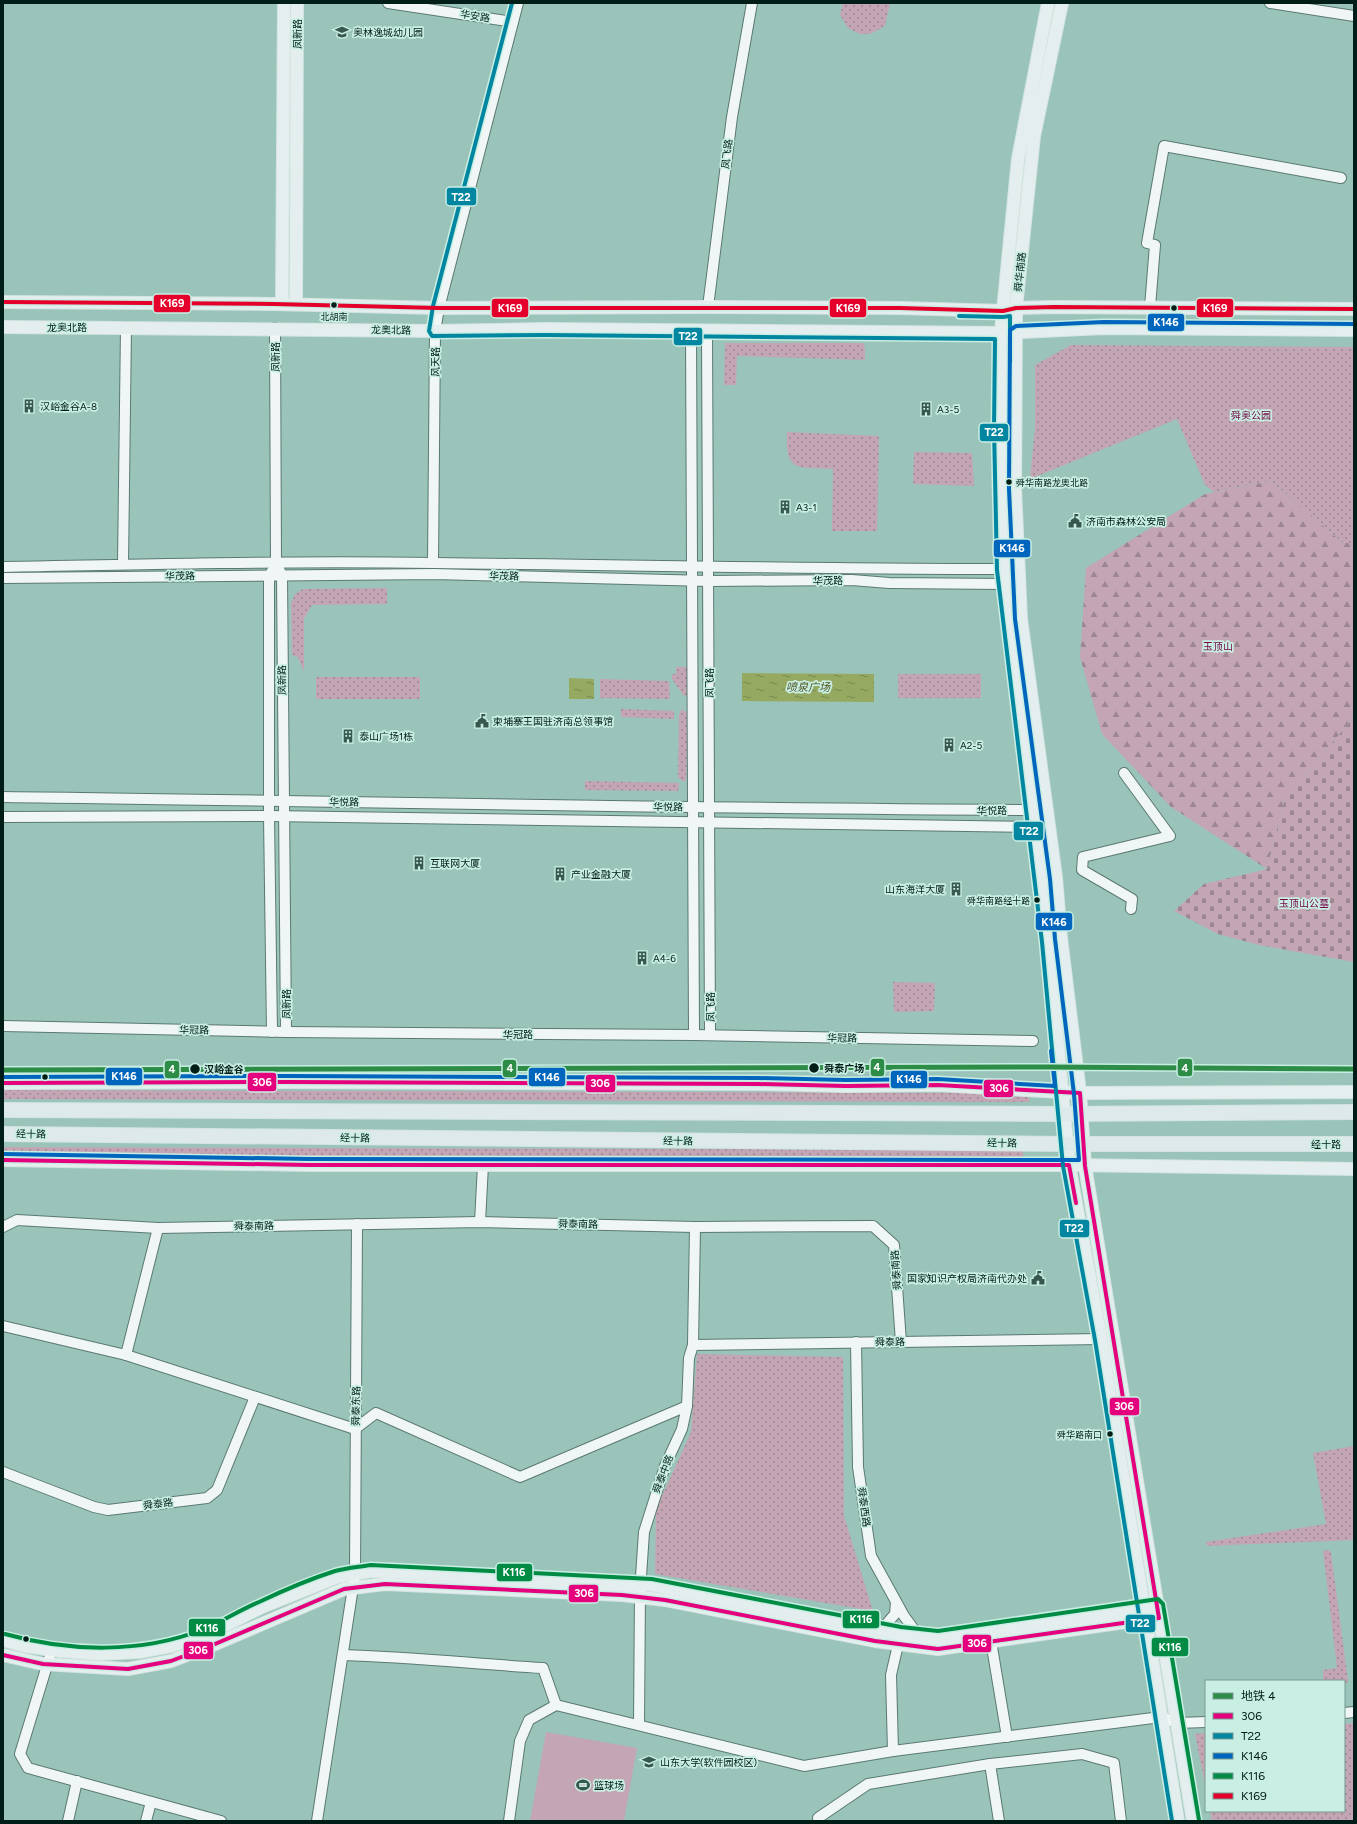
<svg xmlns="http://www.w3.org/2000/svg" width="1357" height="1824" viewBox="0 0 1357 1824" font-family="Figtree,'Noto Sans SC',sans-serif">
<style>
.green{fill:url(#green-dots)}
.forest{fill:url(#forest-firs)}
.cemetery{fill:url(#cemetery-stones)}
.pitch{fill:#c3a5b3}
.water{fill:url(#water-ripples)}
.lines{fill:none;stroke-linecap:round;stroke-linejoin:round}
.minor-casing{stroke:#5a7972;stroke-width:12}
.major-casing{stroke:#d2e4e0;stroke-width:14}
.highway-casing{stroke:#d2e4e0;stroke-width:16}
.minor{stroke:#f0f6f5;stroke-width:10}
.major{stroke:#e5eeef;stroke-width:12}
.highway{stroke:#dde9ea;stroke-width:14}
.bus-1-casing{stroke:#c9eee3;stroke-width:7}
.bus-2-casing{stroke:#c9eee3;stroke-width:7}
.bus-3-casing{stroke:#c9eee3;stroke-width:7}
.bus-4-casing{stroke:#c9eee3;stroke-width:7}
.bus-5-casing{stroke:#c9eee3;stroke-width:7}
.bus-1{stroke:#e5007d;stroke-width:4}
.bus-2{stroke:#0086a0;stroke-width:4}
.bus-3{stroke:#0065bd;stroke-width:4}
.bus-4{stroke:#008b45;stroke-width:4}
.bus-5{stroke:#e4002b;stroke-width:4}
.metro-1-casing{stroke:#c9eee3;stroke-width:8}
.metro-1{stroke:#2d8c46;stroke-width:5}
.bus-dot{fill:#001e17;stroke:#c9eee3;stroke-width:1.5}
.labels{text-anchor:middle;dominant-baseline:central;stroke-width:3.5;stroke-linejoin:round;paint-order:stroke}
.bus-label{font-size:9px;fill:#001e17;stroke:#c9eee3;text-anchor:end}
.street-label{font-size:10px;fill:#001e17;stroke:#c9eee3}
.poi-label{font-size:10px;fill:#001e17;stroke:#c9eee3;text-anchor:start}
.park-label{font-size:10px;fill:#750543;stroke:#c9eee3}
.stop-label{font-size:10px;font-weight:bold;fill:#001e17;stroke:#c9eee3;text-anchor:start}
.water-label{font-size:11px;font-style:italic;fill:#4e5421;stroke:#c9eee3}
.line-badge{stroke:#c9eee3;stroke-width:1.5}
.badge-label{font-size:11px;text-anchor:middle;font-weight:bold;fill:#fff}
</style>
<defs>
<pattern id="green-dots" width="8" height="8" patternUnits="userSpaceOnUse"><rect width="8" height="8" fill="#c3a5b3"/><path d="M2 2h.1M6 6h.1" fill="none" stroke="#9c8691" stroke-width="1.8" stroke-linecap="round"/></pattern>
<pattern id="forest-firs" width="22" height="20" patternUnits="userSpaceOnUse"><rect width="22" height="20" fill="#c3a5b3"/><path d="M5 1l3.5 6h-7zM16 11l3.5 6h-7z" fill="#9c8691"/></pattern>
<pattern id="cemetery-stones" width="16" height="16" patternUnits="userSpaceOnUse"><rect width="16" height="16" fill="#c3a5b3"/><path d="M2 7V4a2 2 0 0 1 4 0v3zM10 15v-3a2 2 0 0 1 4 0v3z" fill="#9c8691"/></pattern>
<pattern id="water-ripples" width="26" height="14" patternUnits="userSpaceOnUse"><rect width="26" height="14" fill="#95a961"/><path d="M2 4q2-2 4 0t4 0M15 11q2-2 4 0t4 0" fill="none" stroke="#77894f"/></pattern>
</defs>
<rect width="100%" height="100%" fill="#9ac4ba"/>
<g class="green">
<polygon points="843,3 890,3 885,26 870,34 860,34 848,28 840,15"/>
<polygon points="725,343 863,343 865,348 865,360 737,356 736,385 724,385"/>
<polygon points="1071,345 1354,347 1354,543 1343,543 1271,481 1214,492 1205,485 1177,419 1030,479 1035,427 1035,365"/>
<path d="M787 432 879 436 877 531H832L833 469C799 466 785 475 787 432Z"/>
<polygon points="914,452 972,453 974,486 913,484"/>
<polygon points="387,588 387,604 312,605 304,619 304,672 298,657 292,655 291,603 295,594 303,589"/>
<polygon points="676,667 687,667 687,696 683,695 672,679 672,674 676,674"/>
<rect x="898" y="674" width="83" height="24"/>
<rect x="316" y="677" width="104" height="22"/>
<polygon points="600,679 669,681 670,699 600,698"/>
<polygon points="621,709 674,711 674,719 621,717"/>
<polygon points="682,709 688,714 686,780 684,782 678,777 679,714"/>
<polygon points="585,781 679,783 678,791 585,790"/>
<polygon points="893,982 935,983 934,1011 894,1012"/>
<polygon points="3,1090 1029,1093 1029,1102 3,1099"/>
<polygon points="3,1147 1023,1150 1023,1158 3,1156"/>
<polygon points="697,1354 843,1357 844,1516 873,1611 655,1574 656,1509 691,1432"/>
<polygon points="1354,1446 1354,1540 1207,1546 1206,1542 1326,1524 1313,1453"/>
<polygon points="1328,1550 1331,1552 1348,1681 1344,1686 1344,1681 1323,1681 1323,1670 1337,1668 1323,1551"/>
<polygon points="1354,1723 1354,1821 1212,1821 1210,1811 1344,1811 1344,1724"/>
<polygon points="1206,1733 1206,1790 1195,1734"/>
</g>
<polygon class="forest" points="1271,481 1343,543 1354,543 1354,717 1285,799 1267,869 1171,807 1102,734 1080,657 1086,568 1205,494"/>
<polygon class="cemetery" points="1354,717 1354,962 1259,945 1218,934 1174,911 1204,884 1267,869 1285,799"/>
<polygon class="pitch" points="546,1732 637,1748 624,1821 530,1821"/>
<g class="water">
<polygon points="742,673 874,674 874,702 742,701"/>
<polygon points="569,678 594,679 594,699 569,699"/>
</g>
<g class="lines">
<g class="minor-casing">
<g id="minor">
<polyline points="388,3 513,22"/>
<polyline points="1270,3 1354,16"/>
<polyline points="708,307 732,117 752,3"/>
<polyline points="1150,307 1155,245 1147,243 1164,146 1341,178"/>
<path d="M275 328 276 564 282 575C282 728 285 880 286 1032"/>
<polyline points="691,331 694,1035"/>
<polyline points="707,331 710,1035"/>
<polyline points="433,563 435,331 439,308 518,3"/>
<polyline points="123,564 126,327"/>
<path d="M3 567C147 564 291 561 435 563 625 565 814 569 1003 569"/>
<polyline points="3,578 434,574 709,581 852,580 889,583 1005,584"/>
<polyline points="1124,773 1170,836 1083,857 1082,870 1132,899 1131,909"/>
<path d="M3 797C346 801 688 809 1031 810"/>
<polyline points="3,817 269,816 1033,827"/>
<polyline points="3,1026 286,1032 694,1035 1033,1041"/>
<polyline points="272,1032 269,816 269,576 272,571"/>
<polyline points="480,1222 483,1165"/>
<polyline points="3,1227 17,1220 158,1228 480,1222 695,1227 873,1226 894,1245 901,1342"/>
<polyline points="158,1228 126,1355 355,1429 376,1413 520,1477 687,1406"/>
<polyline points="3,1326 126,1355"/>
<polyline points="856,1342 858,1467 871,1556 904,1616 915,1631 922,1638"/>
<polyline points="693,1345 695,1227"/>
<polyline points="3,1472 94,1507 108,1510 207,1498 217,1490 255,1397"/>
<polyline points="879,1629 882,1629 895,1614 896,1602"/>
<polyline points="990,1635 1007,1737"/>
<polyline points="52,1649 20,1754 28,1768 221,1821"/>
<path d="M344 1655C410 1657 476 1664 543 1668L556 1705"/>
<polyline points="1344,1713 1354,1712"/>
<polyline points="639,1725 640,1591 644,1532 665,1466 682,1429 687,1406 689,1358 693,1345 1101,1339"/>
<polyline points="893,1751 891,1675 900,1636"/>
<polyline points="990,1764 999,1821"/>
<polyline points="818,1818 868,1784 990,1764 1082,1754 1114,1763 1121,1821"/>
<polyline points="68,1821 77,1781"/>
<polyline points="146,1821 151,1802"/>
<polyline points="317,1821 355,1574 357,1224"/>
<polyline points="509,1821 520,1741 529,1720 556,1705 804,1766 893,1751 1161,1717 1177,1723 1206,1722"/>
</g>
</g>
<g class="major-casing">
<g id="major">
<polyline points="1048,3 1018,159 1003,311 1001,333 1000,428 1003,569 1048,941 1069,1165 1101,1339 1178,1821"/>
<polyline points="1062,3 1034,136 1016,308 1015,489 1021,619 1056,878 1061,938 1080,1093 1085,1166 1193,1821"/>
<polyline points="3,302 274,304 439,308 708,307 900,308 1003,311 1016,308 1054,307 1354,309"/>
<polyline points="282,304 284,3"/>
<polyline points="296,304 297,3"/>
<polyline points="3,327 435,331 545,329 1001,333 1104,328 1354,330"/>
<polyline points="3,1083 289,1082 758,1084 846,1086 938,1085 1080,1093 1354,1092"/>
<polyline points="3,1160 309,1165 1069,1165 1354,1169"/>
<polyline points="3,1640 25,1646 60,1651 100,1654 139,1652 171,1646 207,1634 262,1607 337,1577 371,1571 652,1585 900,1633 938,1637 1151,1606"/>
<polyline points="3,1655 43,1664 128,1669 171,1661 208,1647 344,1589 385,1584 622,1595 665,1600 875,1641 938,1649 1153,1618"/>
</g>
</g>
<g class="highway-casing">
<g id="highway">
<polyline points="3,1110 1064,1114 1354,1112"/>
<polyline points="3,1134 1067,1144 1354,1144"/>
</g>
</g>
<use href="#minor" class="minor"/>
<use href="#major" class="major"/>
<use href="#highway" class="highway"/>
<g class="bus-1-casing">
<g id="bus-1">
<polyline points="3,1083 289,1082 758,1084 846,1086 938,1085 1080,1093 1085,1166 1159,1618 938,1649 875,1641 665,1600 622,1595 385,1584 344,1589 208,1647 171,1661 128,1669 43,1664 3,1655"/>
<polyline points="3,1160 309,1165 1069,1165 1076,1203"/>
</g>
</g>
<g class="bus-2-casing">
<g id="bus-2">
<polyline points="512,3 433,306 429,331 432,336 545,335 995,339 994,428 997,570 1042,942 1063,1166 1095,1340 1172,1821"/>
<polyline points="959,316 1003,317 1010,316 1010,361"/>
</g>
</g>
<g class="bus-3-casing">
<g id="bus-3">
<polyline points="3,1077 289,1076 758,1078 846,1080 938,1079 1055,1086 1051,1051"/>
<polyline points="3,1154 309,1159 1079,1160 1074,1094 1055,939 1050,879 1015,619 1009,489 1010,330 1016,326 1104,322 1354,324"/>
</g>
</g>
<g class="bus-4-casing">
<path id="bus-4" d="M5 1634C70 1652 141 1654 204 1629 223 1621 240 1610 259 1602 282 1591 310 1579 335 1571 346 1568 359 1567 371 1565L652 1579 901 1627 938 1631 1158 1599 1163 1604 1199 1820"/>
</g>
<g class="bus-5-casing">
<polyline id="bus-5" points="3,302 274,304 439,308 900,308 1003,311 1016,308 1054,307 1354,309"/>
</g>
<use href="#bus-1" class="bus-1"/>
<use href="#bus-2" class="bus-2"/>
<use href="#bus-3" class="bus-3"/>
<use href="#bus-4" class="bus-4"/>
<use href="#bus-5" class="bus-5"/>
<g class="metro-1-casing">
<polyline id="metro-1" points="3,1070 1048,1067 1354,1069"/>
</g>
<use href="#metro-1" class="metro-1"/>
</g>
<defs>
<g id="school-bare" transform="scale(1.08)"><path d="M0-5L7-2L0 1L-7-2ZM-4 1L0 2.5L4 1V4Q0 6-4 4Z" fill="#365850" stroke="#c9eee3" stroke-width="2.5" paint-order="stroke"/></g>
<g id="building-bare" transform="scale(1.08)"><path d="M-4-6H4V6H1V3H-1V6H-4ZM-2.5-4.3h1.7v1.8h-1.7ZM.8-4.3h1.7v1.8H.8ZM-2.5-1h1.7V.8h-1.7ZM.8-1h1.7V.8H.8Z" fill="#365850" stroke="#c9eee3" stroke-width="2.5" paint-order="stroke"/></g>
<g id="civic-bare" transform="scale(1.08)"><path d="M-.6-6.5H3V-4.5H.6V-3L4-1V1h2V6H-6V1h2V-1L-.6-3ZM-1.2 2.5V6h2.4V2.5Z" fill="#365850" stroke="#c9eee3" stroke-width="2.5" paint-order="stroke"/></g>
<g id="university-bare" transform="scale(1.08)"><path d="M0-5L7-2L0 1L-7-2ZM-4 1L0 2.5L4 1V4Q0 6-4 4Z" fill="#365850" stroke="#c9eee3" stroke-width="2.5" paint-order="stroke"/></g>
<g id="stadium-bare" transform="scale(1.08)"><path d="M0-5a6.5 5 0 1 0 0 10a6.5 5 0 1 0 0-10ZM-3.5-1.8h7v3.6h-7Z" fill="#365850" stroke="#c9eee3" stroke-width="2.5" paint-order="stroke"/></g>
</defs>
<g fill-rule="evenodd">
<use href="#school-bare" x="342" y="32"/>
<use href="#building-bare" x="29" y="406"/>
<use href="#building-bare" x="926" y="409"/>
<use href="#building-bare" x="785" y="507"/>
<use href="#civic-bare" x="1075" y="521"/>
<use href="#civic-bare" x="482" y="721"/>
<use href="#building-bare" x="348" y="736"/>
<use href="#building-bare" x="949" y="745"/>
<use href="#building-bare" x="419" y="863"/>
<use href="#building-bare" x="560" y="874"/>
<use href="#building-bare" x="956" y="889"/>
<use href="#building-bare" x="642" y="958"/>
<use href="#civic-bare" x="1038" y="1278"/>
<use href="#university-bare" x="649" y="1762"/>
<use href="#stadium-bare" x="583" y="1785"/>
</g>
<g class="bus-dot">
<circle cx="334" cy="305" r="3.5"/>
<circle cx="1174" cy="308" r="3.5"/>
<circle cx="1009" cy="482" r="3.5"/>
<circle cx="1037" cy="900" r="3.5"/>
<circle cx="814" cy="1068" r="5.5"/>
<circle cx="195" cy="1069" r="5.5"/>
<circle cx="45" cy="1077" r="3.5"/>
<circle cx="1110" cy="1434" r="3.5"/>
<circle cx="26" cy="1639" r="3.5"/>
</g>
<g class="labels">
<g class="bus-label">
<text x="334" y="316" text-anchor="middle">北胡南</text>
<text x="1016" y="482" text-anchor="start">舜华南路龙奥北路</text>
<text x="1030" y="900">舜华南路经十路</text>
<text x="1102" y="1434">舜华路南口</text>
</g>
<g class="street-label">
<text transform="translate(475 16) rotate(9)">华安路</text>
<text transform="translate(297 34) rotate(-90)">凤新路</text>
<text transform="translate(727 154) rotate(-83)">凤飞路</text>
<text transform="translate(1020 272) rotate(-84)">舜华南路</text>
<text x="67" y="327">龙奥北路</text>
<text transform="translate(391 330) rotate(1)">龙奥北路</text>
<text transform="translate(275 357) rotate(-90)">凤新路</text>
<text transform="translate(435 362) rotate(-90)">风天路</text>
<text transform="translate(180 576) rotate(-1)">华茂路</text>
<text transform="translate(504 576) rotate(1)">华茂路</text>
<text x="828" y="580">华茂路</text>
<text transform="translate(282 680) rotate(-91)">凤新路</text>
<text transform="translate(709 683) rotate(-90)">凤飞路</text>
<text transform="translate(344 802) rotate(1)">华悦路</text>
<text transform="translate(668 807) rotate(1)">华悦路</text>
<text x="992" y="810">华悦路</text>
<text transform="translate(286 1004) rotate(-90)">凤新路</text>
<text transform="translate(710 1007) rotate(-90)">凤飞路</text>
<text transform="translate(194 1030) rotate(1)">华冠路</text>
<text x="518" y="1034">华冠路</text>
<text transform="translate(842 1038) rotate(1)">华冠路</text>
<text transform="translate(31 1134) rotate(1)">经十路</text>
<text transform="translate(355 1138) rotate(1)">经十路</text>
<text transform="translate(678 1141) rotate(1)">经十路</text>
<text transform="translate(1002 1143) rotate(1)">经十路</text>
<text x="1326" y="1144">经十路</text>
<text transform="translate(578 1224) rotate(1)">舜泰南路</text>
<text transform="translate(254 1226) rotate(-1)">舜泰南路</text>
<text transform="translate(896 1270) rotate(-94)">舜泰南路</text>
<text transform="translate(890 1342) rotate(-1)">舜泰路</text>
<text transform="translate(356 1406) rotate(-89)">舜泰东路</text>
<text transform="translate(663 1474) rotate(-69)">舜泰中路</text>
<text transform="translate(158 1504) rotate(-7)">舜泰路</text>
<text transform="translate(864 1507) rotate(82)">舜泰西路</text>
</g>
<g class="poi-label">
<text x="353" y="32">奥林逸城幼儿园</text>
<text x="40" y="406">汉峪金谷A-8</text>
<text x="937" y="409">A3-5</text>
<text x="796" y="507">A3-1</text>
<text x="1086" y="521">济南市森林公安局</text>
<text x="493" y="721">柬埔寨王国驻济南总领事馆</text>
<text x="359" y="736">泰山广场1栋</text>
<text x="960" y="745">A2-5</text>
<text x="430" y="863">互联网大厦</text>
<text x="571" y="874">产业金融大厦</text>
<text x="945" y="889" text-anchor="end">山东海洋大厦</text>
<text x="653" y="958">A4-6</text>
<text x="1027" y="1278" text-anchor="end">国家知识产权局济南代办处</text>
<text x="660" y="1762">山东大学(软件园校区)</text>
<text x="594" y="1785">篮球场</text>
</g>
<g class="park-label">
<text x="1251" y="415">舜奥公园</text>
<text x="1218" y="646">玉顶山</text>
<text x="1304" y="903">玉顶山公墓</text>
</g>
<g class="stop-label">
<text x="824" y="1068">舜泰广场</text>
<text x="204" y="1069">汉峪金谷</text>
</g>
<g class="water-label">
<text x="808" y="687">喷泉广场</text>
</g>
</g>
<g class="line-badge">
<rect x="446" y="187" width="31" height="19" rx="4" fill="#0086a0"/>
<rect x="153" y="294" width="38" height="19" rx="4" fill="#e4002b"/>
<rect x="491" y="298" width="38" height="20" rx="4" fill="#e4002b"/>
<rect x="829" y="298" width="38" height="20" rx="4" fill="#e4002b"/>
<rect x="1196" y="298" width="38" height="20" rx="4" fill="#e4002b"/>
<rect x="1147" y="313" width="38" height="19" rx="4" fill="#0065bd"/>
<rect x="673" y="327" width="30" height="19" rx="4" fill="#0086a0"/>
<rect x="979" y="423" width="30" height="19" rx="4" fill="#0086a0"/>
<rect x="993" y="539" width="38" height="19" rx="4" fill="#0065bd"/>
<rect x="1013" y="821" width="31" height="20" rx="4" fill="#0086a0"/>
<rect x="1035" y="912" width="38" height="19" rx="4" fill="#0065bd"/>
<rect x="870" y="1058" width="15" height="19" rx="4" fill="#2d8c46"/>
<rect x="1177" y="1058" width="16" height="19" rx="4" fill="#2d8c46"/>
<rect x="502" y="1059" width="15" height="19" rx="4" fill="#2d8c46"/>
<rect x="164" y="1060" width="16" height="19" rx="4" fill="#2d8c46"/>
<rect x="105" y="1067" width="38" height="19" rx="4" fill="#0065bd"/>
<rect x="528" y="1067" width="38" height="20" rx="4" fill="#0065bd"/>
<rect x="890" y="1070" width="38" height="19" rx="4" fill="#0065bd"/>
<rect x="247" y="1072" width="30" height="20" rx="4" fill="#e5007d"/>
<rect x="585" y="1074" width="31" height="19" rx="4" fill="#e5007d"/>
<rect x="983" y="1079" width="31" height="19" rx="4" fill="#e5007d"/>
<rect x="1059" y="1219" width="31" height="19" rx="4" fill="#0086a0"/>
<rect x="1109" y="1397" width="31" height="19" rx="4" fill="#e5007d"/>
<rect x="496" y="1563" width="37" height="19" rx="4" fill="#008b45"/>
<rect x="568" y="1584" width="31" height="19" rx="4" fill="#e5007d"/>
<rect x="842" y="1610" width="38" height="19" rx="4" fill="#008b45"/>
<rect x="1125" y="1614" width="31" height="19" rx="4" fill="#0086a0"/>
<rect x="188" y="1618" width="38" height="19" rx="4" fill="#008b45"/>
<rect x="962" y="1634" width="30" height="19" rx="4" fill="#e5007d"/>
<rect x="1151" y="1637" width="38" height="20" rx="4" fill="#008b45"/>
<rect x="183" y="1641" width="31" height="19" rx="4" fill="#e5007d"/>
</g>
<g class="badge-label">
<text x="461" y="201">T22</text>
<text x="172" y="307">K169</text>
<text x="510" y="312">K169</text>
<text x="848" y="312">K169</text>
<text x="1215" y="312">K169</text>
<text x="1166" y="326">K146</text>
<text x="688" y="340">T22</text>
<text x="994" y="436">T22</text>
<text x="1012" y="552">K146</text>
<text x="1029" y="835">T22</text>
<text x="1054" y="926">K146</text>
<text x="877" y="1071">4</text>
<text x="1185" y="1072">4</text>
<text x="510" y="1072">4</text>
<text x="172" y="1073">4</text>
<text x="124" y="1080">K146</text>
<text x="547" y="1081">K146</text>
<text x="909" y="1083">K146</text>
<text x="262" y="1086">306</text>
<text x="600" y="1087">306</text>
<text x="999" y="1092">306</text>
<text x="1074" y="1232">T22</text>
<text x="1124" y="1410">306</text>
<text x="514" y="1576">K116</text>
<text x="584" y="1597">306</text>
<text x="861" y="1623">K116</text>
<text x="1140" y="1627">T22</text>
<text x="207" y="1632">K116</text>
<text x="977" y="1647">306</text>
<text x="1170" y="1651">K116</text>
<text x="198" y="1654">306</text>
</g>
<rect width="1357" height="1824" fill="none" stroke="#001e17" stroke-width="8"/>
<rect x="1205" y="1680" width="140" height="132" fill="#c9eee3" stroke="#799b91"/>
<rect x="1213" y="1693" width="20" height="6" fill="#2d8c46" stroke="#799b91"/>
<text x="1241" y="1700" font-size="12" fill="#001e17">地铁 4</text>
<rect x="1213" y="1713" width="20" height="6" fill="#e5007d" stroke="#799b91"/>
<text x="1241" y="1720" font-size="12" fill="#001e17">306</text>
<rect x="1213" y="1733" width="20" height="6" fill="#0086a0" stroke="#799b91"/>
<text x="1241" y="1740" font-size="12" fill="#001e17">T22</text>
<rect x="1213" y="1753" width="20" height="6" fill="#0065bd" stroke="#799b91"/>
<text x="1241" y="1760" font-size="12" fill="#001e17">K146</text>
<rect x="1213" y="1773" width="20" height="6" fill="#008b45" stroke="#799b91"/>
<text x="1241" y="1780" font-size="12" fill="#001e17">K116</text>
<rect x="1213" y="1793" width="20" height="6" fill="#e4002b" stroke="#799b91"/>
<text x="1241" y="1800" font-size="12" fill="#001e17">K169</text>
</svg>
